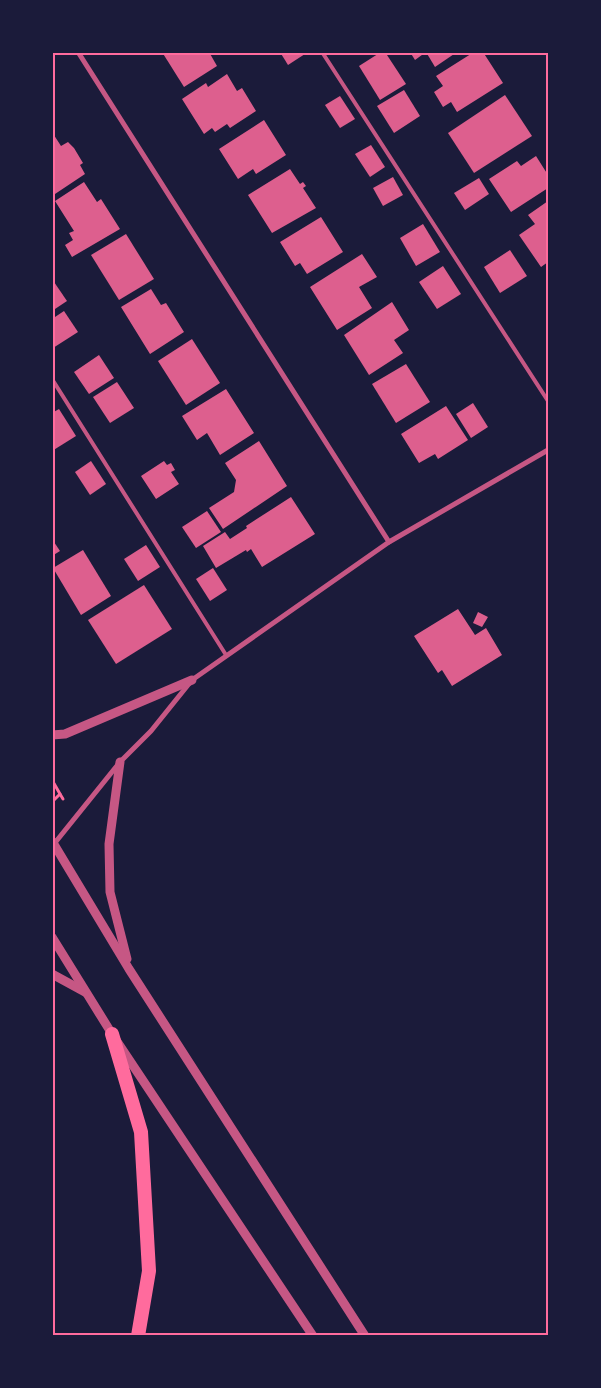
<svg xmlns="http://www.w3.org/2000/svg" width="601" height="1388" viewBox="0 0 601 1388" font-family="Overpass,sans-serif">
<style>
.building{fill:#dd5f8e}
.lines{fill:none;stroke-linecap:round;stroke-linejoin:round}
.path{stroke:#ff6b9d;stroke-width:3}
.service{stroke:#c65784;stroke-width:4}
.minor{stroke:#c65784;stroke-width:5}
.tertiary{stroke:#c65784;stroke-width:9}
.trunk{stroke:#ff6b9d;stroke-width:14}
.neatline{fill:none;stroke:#ff6b9d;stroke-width:2}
</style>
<rect width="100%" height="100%" fill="#1b1b3a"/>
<g class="building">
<polygon points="162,52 209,52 217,66 184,87"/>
<polygon points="280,52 308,52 288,65"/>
<polygon points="381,52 385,52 406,84 380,100 359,66"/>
<polygon points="410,52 426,52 415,60"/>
<polygon points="426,52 457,52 435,67"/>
<polygon points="474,52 483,52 503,83 457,112 451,102 443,107 434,92 443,86 436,76"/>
<polygon points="227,74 237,91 242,88 256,111 230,128 227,124 215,132 212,128 204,134 182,99 206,83 208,87"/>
<polygon points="404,90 420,116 394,133 377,106"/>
<polygon points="505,95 532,136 474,173 448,133"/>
<polygon points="340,96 355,119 340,128 325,105"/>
<polygon points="264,120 286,155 256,174 253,169 238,179 219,149"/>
<polygon points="52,132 61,146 68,142 74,148 83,163 80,165 85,174 52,196"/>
<polygon points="371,145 385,167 370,177 355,154"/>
<polygon points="536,156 548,175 548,188 511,212 489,179 517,161 521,166"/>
<polygon points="290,169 300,184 303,182 306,186 303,188 316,208 272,233 248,195"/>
<polygon points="393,177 403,195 383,206 373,188"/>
<polygon points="479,178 489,194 465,210 454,193"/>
<polygon points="84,182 97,202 101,199 120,229 72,257 65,245 73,240 69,233 74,231 55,201"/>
<polygon points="548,201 548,262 541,267 519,235 535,224 528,215"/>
<polygon points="321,217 343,252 307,274 300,263 295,266 280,242"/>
<polygon points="423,224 440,252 416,266 400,238"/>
<polygon points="126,234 154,279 119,300 91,255"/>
<polygon points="510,250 527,276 500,293 484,267"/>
<polygon points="362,254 377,277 359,287 372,308 337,330 310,287"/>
<polygon points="443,266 461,294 437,309 419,282"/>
<polygon points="52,279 67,301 52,311"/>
<polygon points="151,289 161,305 166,303 184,332 150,354 121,307"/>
<polygon points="392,302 409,330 394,340 403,353 369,375 344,335"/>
<polygon points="64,311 78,332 53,348 52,319"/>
<polygon points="192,339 220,383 186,405 158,361"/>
<polygon points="99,355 114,378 89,394 74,372"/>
<polygon points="406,364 430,402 396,423 372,384"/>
<polygon points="117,382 134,408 110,423 93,397"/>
<polygon points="226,389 254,433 220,455 207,433 197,440 182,416"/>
<polygon points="473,403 488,427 471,438 456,414"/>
<polygon points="446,406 468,440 438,459 435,454 419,463 401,434"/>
<polygon points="59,409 76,436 52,451 52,413"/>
<polygon points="259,441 287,486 223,529 209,508 234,492 236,480 225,463"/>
<polygon points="91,461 106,484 90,495 75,472"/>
<polygon points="164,461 167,465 171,463 175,470 171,472 179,484 156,499 141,476"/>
<polygon points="291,497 315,534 262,567 251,549 247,552 246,550 216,568 203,546 225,532 230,539 247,528 246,526"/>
<polygon points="207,511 221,532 196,548 182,527"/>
<polygon points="52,539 60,551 52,556"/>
<polygon points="146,545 160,567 138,581 124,559"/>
<polygon points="83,550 111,596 81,615 53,568"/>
<polygon points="213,568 227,590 210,601 196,579"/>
<polygon points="144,585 172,629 116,664 88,620"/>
<polygon points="458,609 475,635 486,628 502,655 452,686 442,670 438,673 414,636"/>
<polygon points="478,612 488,617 482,627 473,623"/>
</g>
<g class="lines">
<g class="path">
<polyline points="52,780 60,794"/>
<polyline points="54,800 60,794 63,799"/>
</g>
<g class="service">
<polyline points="322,52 548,401"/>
<polyline points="52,379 226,655"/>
</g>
<g class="minor">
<polyline points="78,52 389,542"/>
<polyline points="54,844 120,762 151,731 192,680 389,542 548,450"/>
</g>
<g class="tertiary">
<polyline points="52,735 65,734 192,680"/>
<polyline points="120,762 109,844 110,892 127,959"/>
<polyline points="52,841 129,969 365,1336"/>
<polyline points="52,937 112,1034 313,1336"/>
<polyline points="52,974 85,992"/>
</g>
<polyline class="trunk" points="112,1034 141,1132 149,1271 138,1336"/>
</g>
<rect width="601" height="1388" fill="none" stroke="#1b1b3a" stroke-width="108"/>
<rect x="54" y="54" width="493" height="1280" class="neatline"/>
</svg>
